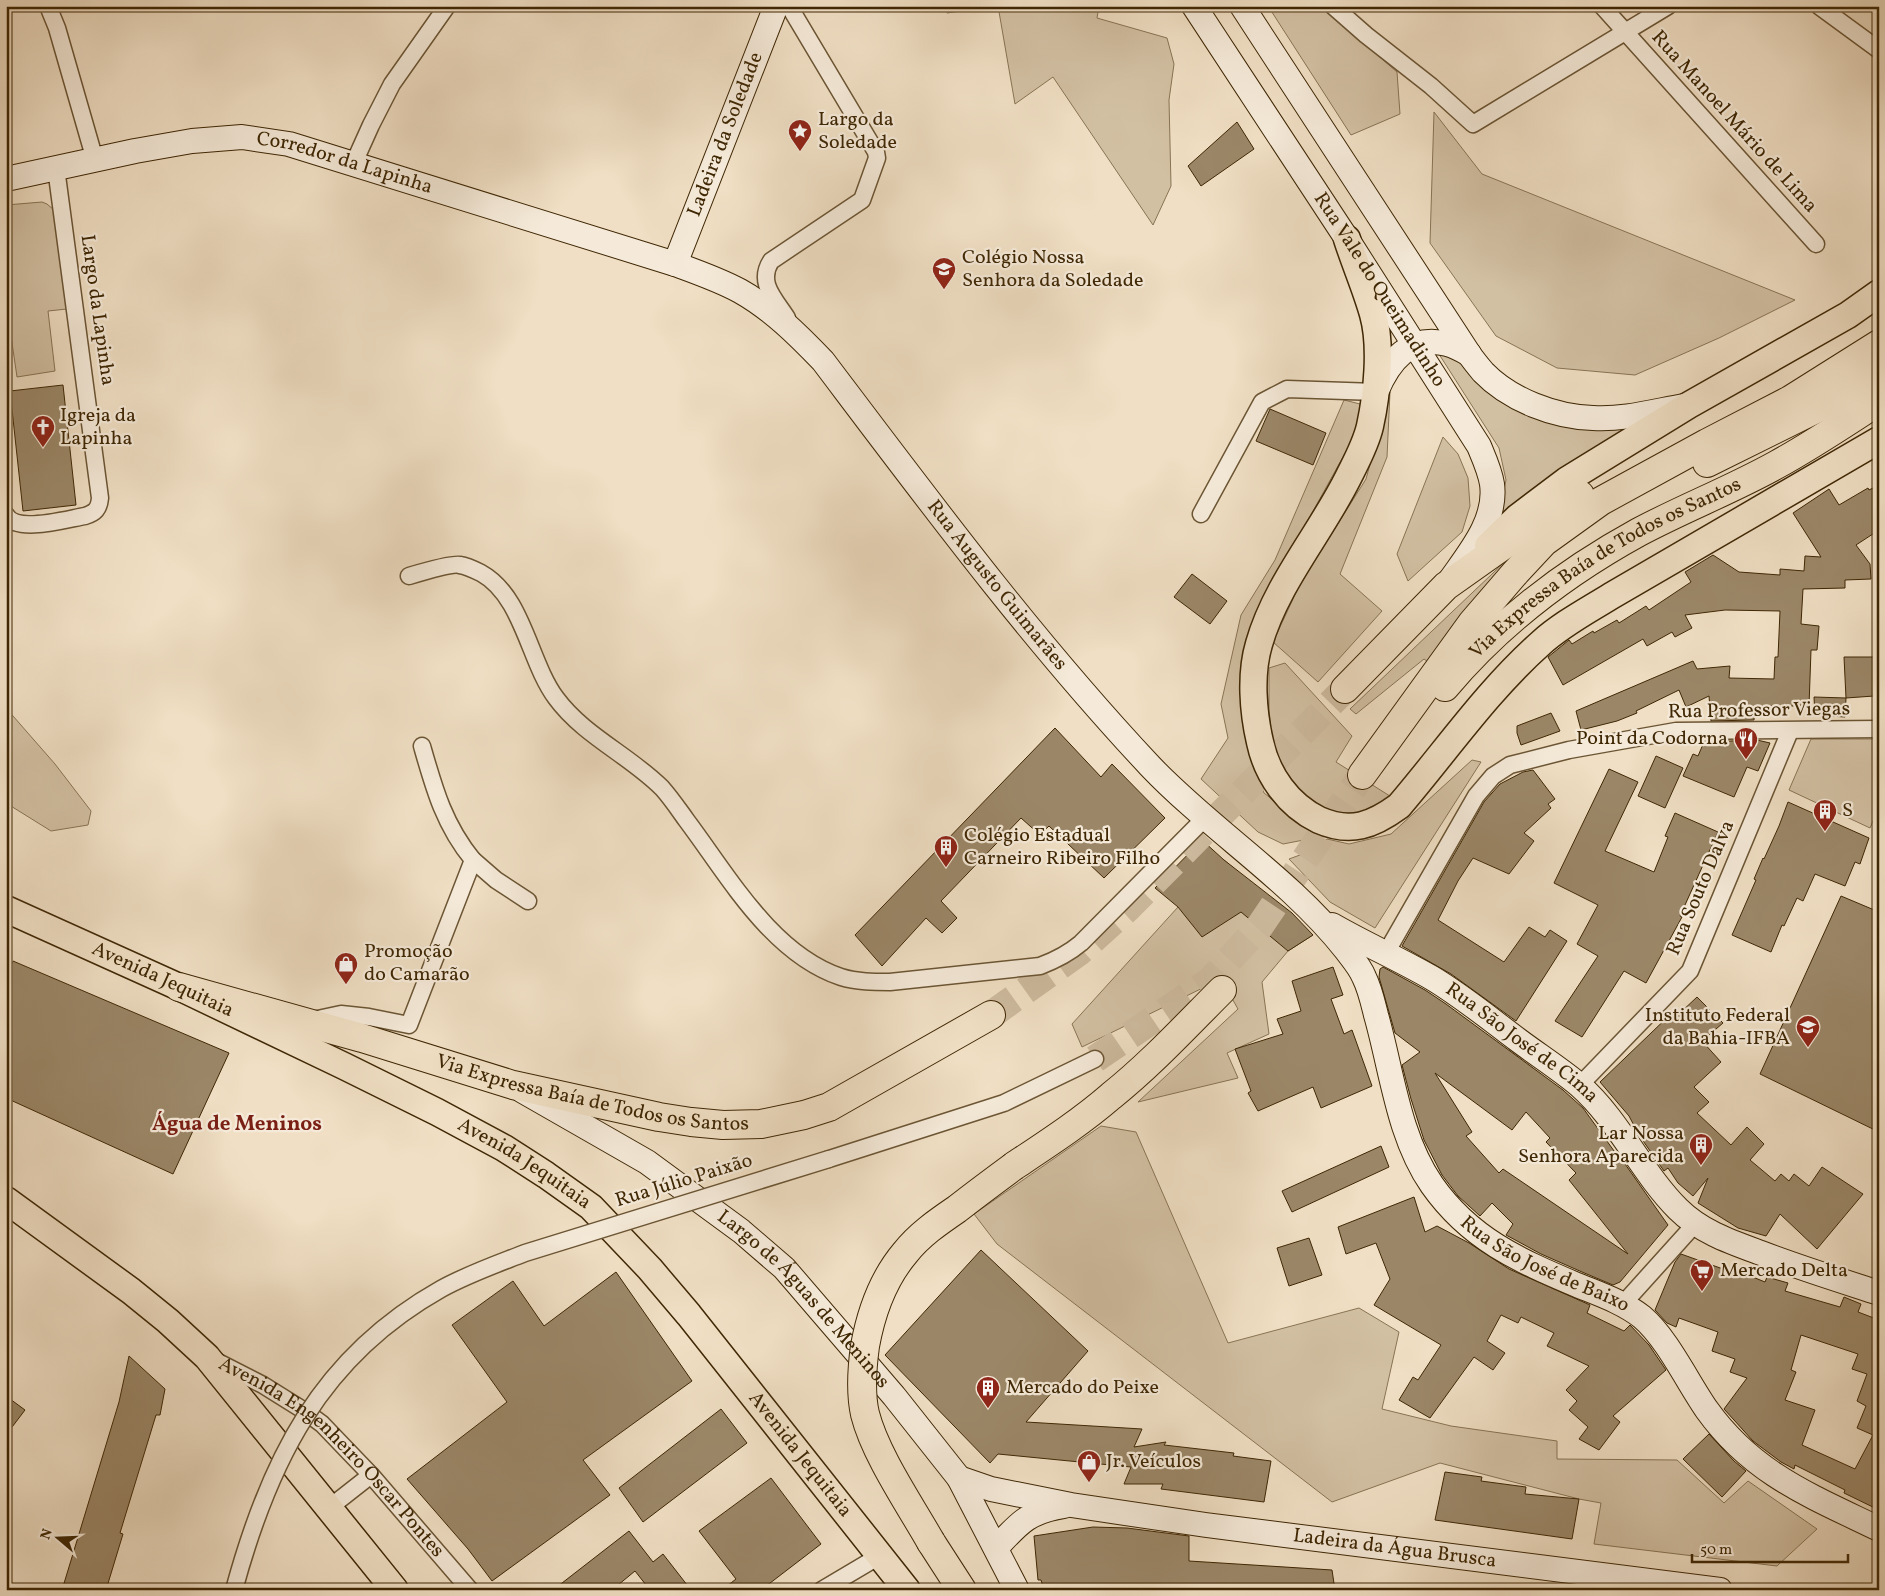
<svg xmlns="http://www.w3.org/2000/svg" width="1885" height="1596" viewBox="0 0 1885 1596" font-family="Vollkorn,serif">
<style>
.green{fill:#d2c0a3;stroke:#887454}
.building{fill:#9b8768;stroke:#3f2704;fill-rule:evenodd}
.lines{fill:none;stroke-linecap:round;stroke-linejoin:round}
.highway-tunnel{stroke:#cdba9e;stroke-width:28;stroke-dasharray:28 14;stroke-linecap:butt}
.street-casing{stroke:#6b5534;stroke-width:19}
.secondary-casing{stroke:#3f2704;stroke-width:26}
.primary-casing{stroke:#3f2704;stroke-width:29}
.highway-casing{stroke:#3f2704;stroke-width:30}
.street{stroke:#f5ead9;stroke-width:16}
.secondary{stroke:#f5ead9;stroke-width:24}
.primary{stroke:#f0dfc4;stroke-width:26}
.highway{stroke:#f0dfc4;stroke-width:28}
.street-bridge-casing{stroke:#6b5534;stroke-width:19;stroke-linecap:butt}
.highway-bridge-casing{stroke:#3f2704;stroke-width:30;stroke-linecap:butt}
.street-bridge{stroke:#f5ead9;stroke-width:16}
.highway-bridge{stroke:#f0dfc4;stroke-width:28}
.labels{text-anchor:middle;dominant-baseline:central;stroke-width:4.5;stroke-linejoin:round;paint-order:stroke}
.poi-label{font-size:20px;fill:#3f2704;stroke:#f5ead9;text-anchor:start}
.street-label{font-size:20px;fill:#3f2704;stroke:#f5ead9}
.neighbourhood-label{font-size:21px;font-weight:bold;fill:#7a1f14;stroke:#f5ead9}
</style>
<rect width="100%" height="100%" fill="#f0dfc4"/>
<filter id="stains"><feTurbulence type="fractalNoise" baseFrequency=".004" numOctaves="4"/><feColorMatrix values="0 0 0 0 .2 0 0 0 0 .09 0 0 0 0 .02 0 0 0 .5 -.17"/></filter>
<radialGradient id="worn" r=".72"><stop offset=".6" stop-color="#630" stop-opacity="0"/><stop offset="1" stop-color="#630" stop-opacity=".3"/></radialGradient>
<g class="green">
<polygon points="947,6 996,6 947,13"/>
<polygon points="998,6 1099,6 1097,18 1167,38 1174,64 1169,100 1171,186 1153,225 1053,77 1015,104"/>
<polygon points="1268,6 1321,6 1397,72 1400,114 1351,135"/>
<polygon points="1434,112 1482,174 1795,300 1719,338 1635,375 1557,368 1496,336 1430,243"/>
<polygon points="42,202 47,204 54,210 67,309 48,311 55,371 17,377 6,302 6,205"/>
<polygon points="1437,351 1456,357 1514,406 1637,426 1499,514 1506,480 1499,448"/>
<polygon points="1390,392 1387,457 1340,574 1382,611 1318,682 1273,642 1300,584 1366,479"/>
<polygon points="1344,400 1364,405 1354,437 1260,607 1250,754 1264,793 1314,832 1309,839 1283,844 1258,832 1201,779 1228,738 1221,704 1241,615 1275,560"/>
<polygon points="1443,437 1458,454 1468,478 1470,506 1462,532 1408,581 1397,554"/>
<polygon points="1513,554 1434,666 1424,659 1356,714 1350,709"/>
<polygon points="1285,663 1352,736 1336,762 1393,798 1370,814 1322,809 1294,787 1269,743 1269,668"/>
<polygon points="6,708 55,764 91,811 88,825 51,831 6,803"/>
<polygon points="1811,739 1879,739 1879,807 1870,828 1789,790"/>
<polygon points="1472,760 1481,762 1375,928 1330,902 1289,859 1311,851 1327,839 1349,844 1391,834"/>
<polygon points="1224,860 1313,935 1288,951 1262,982 1269,1034 1227,1053 1238,1078 1138,1102 1238,1009 1221,979 1082,1047 1072,1024 1178,907"/>
<polygon points="1101,1126 1136,1132 1228,1343 1359,1308 1399,1332 1382,1409 1451,1426 1557,1441 1557,1459 1677,1460 1724,1503 1748,1481 1817,1529 1777,1566 1594,1544 1601,1503 1579,1499 1440,1463 1332,1502 997,1244 974,1214"/>
</g>
<g class="building">
<polygon points="1237,122 1254,149 1201,186 1188,166"/>
<polygon points="63,385 76,505 23,511 10,391"/>
<polygon points="1270,409 1326,433 1313,465 1256,441"/>
<polygon points="1879,485 1879,530 1856,545 1870,564 1871,579 1845,580 1845,588 1803,589 1801,624 1819,626 1817,650 1811,650 1809,706 1755,706 1754,720 1711,721 1709,696 1686,707 1679,690 1636,711 1637,713 1617,721 1581,730 1576,711 1693,661 1697,669 1730,666 1729,678 1774,679 1775,657 1778,657 1780,611 1725,610 1685,615 1692,628 1675,637 1672,632 1647,646 1643,639 1563,685 1548,657 1569,640 1572,644 1593,631 1594,633 1617,620 1619,623 1646,606 1649,610 1691,582 1685,572 1713,555 1739,572 1780,575 1780,569 1804,571 1805,556 1821,557 1793,513 1829,489 1839,505 1868,488 1869,490"/>
<polygon points="1192,574 1227,601 1210,624 1174,597"/>
<polygon points="1844,657 1879,657 1879,693 1873,693 1874,696 1846,698"/>
<polygon points="1814,697 1846,698 1845,717 1815,715"/>
<polygon points="1551,713 1560,731 1521,745 1517,733 1517,726"/>
<polygon points="1055,728 1101,777 1112,764 1165,818 1104,878 1049,826 1040,835 1021,818 941,901 957,918 942,933 926,918 882,966 855,935"/>
<polygon points="1757,740 1770,743 1758,771 1747,767 1734,797 1683,776 1693,754 1698,756 1704,742"/>
<polygon points="1656,756 1683,768 1665,808 1638,796"/>
<polygon points="1609,769 1638,782 1605,851 1654,872 1668,837 1665,836 1675,813 1718,832 1680,916 1682,917 1646,983 1624,971 1582,1037 1555,1021 1598,956 1577,944 1598,905 1554,883"/>
<polygon points="1533,770 1555,799 1548,804 1551,808 1524,833 1534,841 1509,874 1473,858 1458,881 1438,920 1504,962 1529,927 1545,937 1550,930 1567,941 1516,1021 1451,974 1402,946 1484,802 1500,784 1523,772"/>
<polygon points="1788,802 1869,838 1860,864 1855,862 1845,886 1815,874 1803,901 1797,898 1784,926 1782,925 1771,952 1732,935 1756,880 1754,879 1763,858 1764,859 1779,826"/>
<polygon points="1202,840 1224,860 1292,913 1313,935 1288,951 1241,912 1202,937 1178,907 1155,888"/>
<polygon points="1841,896 1879,912 1879,1132 1760,1074"/>
<polygon points="13,961 229,1053 173,1174 6,1098 6,975"/>
<polygon points="1333,967 1343,995 1331,999 1344,1034 1352,1030 1372,1086 1321,1108 1313,1087 1258,1111 1248,1093 1251,1091 1235,1049 1283,1034 1277,1019 1301,1011 1292,981"/>
<path d="M1383 967 1425 990 1446 1004 1563 1090 1583 1108 1617 1155 1618 1154 1668 1225 1620 1282 1613 1285 1582 1272 1541 1254 1506 1235 1513 1224 1492 1203 1480 1216 1458 1196 1442 1175 1424 1140 1411 1099 1402 1065 1420 1052 1395 1033 1379 977 1380 969ZM1435 1073 1512 1130 1526 1112 1550 1138 1546 1142 1576 1173 1569 1180 1628 1254 1503 1169 1499 1173 1466 1136 1472 1132Z"/>
<polygon points="1697,997 1723,1023 1702,1041 1721,1062 1694,1087 1709,1102 1697,1113 1731,1145 1747,1127 1764,1144 1750,1160 1775,1181 1781,1174 1789,1181 1794,1174 1809,1186 1822,1167 1863,1194 1817,1249 1780,1214 1766,1236 1738,1228 1698,1203 1708,1178 1693,1196 1678,1183 1668,1168 1664,1171 1639,1135 1629,1116 1600,1082 1675,1010 1679,1014"/>
<polygon points="1381,1146 1389,1167 1292,1212 1282,1191"/>
<polygon points="1414,1197 1425,1232 1437,1226 1469,1243 1509,1269 1590,1305 1587,1313 1624,1331 1630,1325 1649,1345 1666,1370 1613,1416 1620,1422 1599,1450 1579,1439 1588,1427 1569,1410 1577,1401 1566,1390 1589,1366 1547,1346 1554,1333 1521,1317 1518,1323 1501,1315 1487,1341 1505,1353 1493,1370 1474,1357 1430,1418 1399,1400 1413,1377 1418,1380 1441,1345 1374,1305 1390,1279 1376,1243 1346,1254 1338,1227"/>
<polygon points="1309,1238 1322,1275 1289,1286 1277,1248"/>
<polygon points="981,1250 1088,1351 1026,1422 1142,1429 1134,1447 1166,1442 1164,1445 1234,1453 1233,1456 1271,1461 1264,1502 1161,1489 1163,1484 1124,1484 1131,1467 998,1454 990,1463 885,1355"/>
<path d="M1681 1254 1737 1274 1738 1271 1765 1282 1767 1277 1788 1283 1785 1291 1840 1307 1844 1297 1861 1304 1858 1312 1879 1320V1510L1844 1493 1845 1490 1795 1465 1794 1469 1781 1462 1753 1441 1724 1409 1747 1378 1730 1372 1735 1359 1712 1351 1718 1332 1679 1318 1676 1327 1667 1323 1655 1310 1675 1262ZM1801 1335 1858 1354 1852 1369 1867 1374 1857 1401 1866 1406 1857 1428 1873 1435 1855 1469 1802 1445 1815 1410 1785 1400 1796 1372 1791 1370Z"/>
<polygon points="616,1272 692,1381 583,1460 610,1495 492,1581 468,1549 407,1479 507,1402 452,1325 513,1281 544,1326"/>
<polygon points="129,1356 165,1389 160,1415 156,1415 120,1533 123,1534 106,1590 62,1590 119,1402"/>
<polygon points="6,1396 25,1410 6,1435"/>
<polygon points="721,1409 747,1443 643,1522 619,1488"/>
<polygon points="1709,1434 1734,1461 1746,1471 1722,1497 1683,1459"/>
<polygon points="1445,1472 1482,1477 1481,1481 1526,1487 1525,1494 1579,1499 1572,1539 1435,1520"/>
<polygon points="771,1478 821,1544 761,1590 722,1590 736,1579 699,1531"/>
<polygon points="1093,1527 1127,1528 1189,1536 1189,1561 1332,1570 1335,1590 1044,1590 1041,1580 1038,1580 1034,1536"/>
<polygon points="629,1531 653,1562 663,1554 691,1590 650,1590 635,1571 612,1590 553,1590"/>
</g>
<g class="lines">
<g class="highway-tunnel">
<polyline points="991,1015 1079,952 1129,907 1345,689"/>
<polyline points="1095,1059 1210,981 1260,926 1362,775"/>
</g>
<g class="street-casing">
<g id="street">
<polyline points="48,6 57,28 95,160"/>
<polyline points="1333,6 1366,35 1431,86 1473,124 1668,6"/>
<polyline points="1602,6 1816,244"/>
<polyline points="1819,6 1879,50"/>
<polyline points="353,165 371,125 392,84 447,6"/>
<path d="M787 318C775 299 757 283 771 261L862 200 877 158 876 152 789 6"/>
<polyline points="1201,514 1262,402 1287,389 1376,392"/>
<path d="M6 515C16 534 67 519 85 516 95 513 99 509 100 498L56 168"/>
<path d="M409 576C419 573 453 563 460 565 467 566 475 570 481 573 523 596 529 662 556 698 584 736 629 755 662 788 671 798 679 810 687 821 729 877 772 954 841 977 857 982 874 982 890 982L1040 966C1056 960 1068 954 1081 943L1206 817"/>
<polyline points="473,860 496,880 528,901"/>
<polyline points="1386,953 1476,796 1493,776 1510,765 1569,750 1676,731 1879,729"/>
<path d="M313 1020 341 1014 369 1017 409 1025 473 860C444 825 434 788 422 746"/>
<polyline points="1579,1086 1690,971 1790,731"/>
<polyline points="829,1159 1004,1103 1095,1059"/>
<polyline points="1623,1304 1695,1224"/>
<path id="s1" d="M216 1361 263 1385 303 1410 322 1424 371 1475 470 1590"/>
<polyline points="329,1508 371,1475"/>
<polyline points="822,1590 881,1555"/>
</g>
</g>
<g class="secondary-casing">
<g id="secondary">
<path id="s2" d="M1194 6 1347 239 1479 446C1484 458 1490 471 1492 484 1497 520 1470 552 1451 579"/>
<path d="M1242 6 1469 354C1473 360 1478 366 1483 372 1510 400 1555 417 1593 418 1623 420 1655 411 1684 406"/>
<path id="s3" d="M6 179 135 151 192 141 242 137 289 144 675 264C697 272 720 280 740 291 772 309 798 335 823 361 928 500 1031 639 1150 766 1212 831 1290 879 1346 950 1352 958 1360 967 1364 977 1370 989 1373 1003 1376 1015 1392 1071 1398 1136 1432 1185 1470 1239 1518 1260 1577 1285 1599 1294 1623 1302 1642 1317 1667 1338 1688 1383 1707 1410 1753 1474 1811 1496 1879 1529"/>
<path id="s4" d="M675 264 776 6"/>
<path d="M1376 392C1389 361 1410 334 1447 344 1454 346 1462 350 1469 354"/>
<path id="s5" d="M1332 925C1365 944 1399 959 1432 978 1462 996 1490 1019 1518 1040 1538 1055 1560 1069 1579 1085 1619 1120 1641 1172 1678 1209 1701 1232 1731 1242 1761 1253 1800 1268 1839 1280 1879 1293"/>
<path id="s6" d="M523 1091 647 1162 741 1231 784 1268 894 1396 959 1478 1017 1590"/>
<path id="s7" d="M959 1478 991 1489 1071 1505 1206 1525 1720 1590"/>
<path d="M996 1548C1020 1522 1028 1512 1064 1506"/>
</g>
</g>
<g class="primary-casing">
<g id="primary">
<path d="M1347 239C1355 264 1366 289 1373 314 1382 346 1377 394 1370 426 1366 444 1356 462 1348 478 1320 534 1276 584 1259 644 1250 674 1253 712 1260 742 1267 775 1288 805 1319 820 1351 834 1373 825 1399 806 1446 751 1487 691 1541 643 1562 624 1587 611 1611 596L1879 440"/>
<polyline points="1488,546 1518,517 1567,480 1689,405 1848,315 1879,293"/>
<path id="s8" d="M6 909 179 987 344 1066 437 1112 504 1148 546 1175 591 1207 650 1269 689 1315 907 1590"/>
<polyline points="6,1200 131,1291 168,1321 207,1357 395,1590"/>
</g>
</g>
<g class="highway-casing">
<g id="highway">
<polyline points="1707,463 1826,404 1879,372"/>
<path id="s9" d="M1445 687C1499 623 1566 572 1639 532 1684 508 1731 490 1776 465 1811 446 1845 423 1879 401"/>
<polyline points="1345,689 1446,586 1535,523 1580,495"/>
<polyline points="1362,775 1472,623 1516,572 1544,542 1601,501 1707,443 1790,400 1879,344"/>
<path id="s10" d="M179 987 362 1038 513 1085 659 1117 691 1122 723 1125 761 1124 804 1115 829 1107 991 1015"/>
<path d="M1014 1166C1047 1144 1081 1122 1111 1096 1151 1064 1186 1026 1222 990"/>
<polyline points="931,1542 962,1590"/>
</g>
</g>
<use href="#street" class="street"/>
<use href="#secondary" class="secondary"/>
<use href="#primary" class="primary"/>
<use href="#highway" class="highway"/>
<g class="street-bridge-casing">
<path id="street-bridge" d="M234 1590C269 1461 320 1357 441 1289 468 1274 497 1264 525 1253L829 1159"/>
</g>
<g class="highway-bridge-casing">
<path id="highway-bridge" d="M931 1542C910 1505 875 1454 865 1414 860 1392 862 1368 865 1346 871 1313 883 1279 905 1253 919 1235 938 1222 957 1209 976 1194 995 1180 1014 1166"/>
</g>
<use href="#street-bridge" class="street-bridge"/>
<use href="#highway-bridge" class="highway-bridge"/>
</g>
<defs>
<g id="sight-pin" transform="scale(1.25)"><path d="M0 17L-7.5 6A9.5 9.5 0 1 1 7.5 6Z" fill="#8f2418" stroke="#f5ead9"/><path d="M0-6L1.8-2.2L6-1.7L2.9 1.2L3.7 5.4L0 3.3L-3.7 5.4L-2.9 1.2L-6-1.7L-1.8-2.2Z" fill="#fff"/></g>
<g id="school-pin" transform="scale(1.25)"><path d="M0 17L-7.5 6A9.5 9.5 0 1 1 7.5 6Z" fill="#8f2418" stroke="#f5ead9"/><path d="M0-5L7-2L0 1L-7-2ZM-4 1L0 2.5L4 1V4Q0 6-4 4Z" fill="#fff"/></g>
<g id="church-pin" transform="scale(1.25)"><path d="M0 17L-7.5 6A9.5 9.5 0 1 1 7.5 6Z" fill="#8f2418" stroke="#f5ead9"/><path d="M-1.2-6h2.4v3.5h3.3v2.4h-3.3V6h-2.4V-.1h-3.3v-2.4h3.3Z" fill="#fff"/></g>
<g id="restaurant-pin" transform="scale(1.25)"><path d="M0 17L-7.5 6A9.5 9.5 0 1 1 7.5 6Z" fill="#8f2418" stroke="#f5ead9"/><path d="M-5-6h1v4h1v-4h1v4h1v-4h1v5L-1.5 .5V6h-2V.5L-5-1ZM5-6V6H3V1.5H1.5Q1.5-4 5-6Z" fill="#fff"/></g>
<g id="building-pin" transform="scale(1.25)"><path d="M0 17L-7.5 6A9.5 9.5 0 1 1 7.5 6Z" fill="#8f2418" stroke="#f5ead9"/><path d="M-4-6H4V6H1V3H-1V6H-4ZM-2.5-4.3h1.7v1.8h-1.7ZM.8-4.3h1.7v1.8H.8ZM-2.5-1h1.7V.8h-1.7ZM.8-1h1.7V.8H.8Z" fill="#fff"/></g>
<g id="shop-pin" transform="scale(1.25)"><path d="M0 17L-7.5 6A9.5 9.5 0 1 1 7.5 6Z" fill="#8f2418" stroke="#f5ead9"/><path d="M-5-2.5h2.3a2.7 3.5 0 0 1 5.4 0H5L5.5 6h-11ZM-1.5-2.5h3a1.5 2.3 0 0 0-3 0Z" fill="#fff"/></g>
<g id="university-pin" transform="scale(1.25)"><path d="M0 17L-7.5 6A9.5 9.5 0 1 1 7.5 6Z" fill="#8f2418" stroke="#f5ead9"/><path d="M0-5L7-2L0 1L-7-2ZM-4 1L0 2.5L4 1V4Q0 6-4 4Z" fill="#fff"/></g>
<g id="supermarket-pin" transform="scale(1.25)"><path d="M0 17L-7.5 6A9.5 9.5 0 1 1 7.5 6Z" fill="#8f2418" stroke="#f5ead9"/><path d="M-6-5.5h2.5l.6 2H6L4.5 2H-2.5L-4.4-4H-6ZM-1.5 3.2a1.3 1.3 0 1 0 .1 0ZM3 3.2a1.3 1.3 0 1 0 .1 0Z" fill="#fff"/></g>
</defs>
<g fill-rule="evenodd">
<use href="#sight-pin" x="800" y="131"/>
<use href="#school-pin" x="944" y="269"/>
<use href="#church-pin" x="43" y="427"/>
<use href="#restaurant-pin" x="1746" y="739"/>
<use href="#building-pin" x="1825" y="811"/>
<use href="#building-pin" x="946" y="847"/>
<use href="#shop-pin" x="346" y="964"/>
<use href="#university-pin" x="1808" y="1027"/>
<use href="#building-pin" x="1701" y="1145"/>
<use href="#supermarket-pin" x="1702" y="1271"/>
<use href="#building-pin" x="988" y="1388"/>
<use href="#shop-pin" x="1089" y="1462"/>
</g>
<g class="labels">
<g class="poi-label">
<text x="818" y="120">Largo da<tspan x="818" dy="23">Soledade</tspan></text>
<text x="962" y="258">Colégio Nossa<tspan x="962" dy="23">Senhora da Soledade</tspan></text>
<text x="60" y="416">Igreja da<tspan x="60" dy="23">Lapinha</tspan></text>
<text x="1728" y="739" text-anchor="end">Point da Codorna</text>
<text x="1842" y="811">S</text>
<text x="964" y="836">Colégio Estadual<tspan x="964" dy="23">Carneiro Ribeiro Filho</tspan></text>
<text x="364" y="952">Promoção<tspan x="364" dy="23">do Camarão</tspan></text>
<text x="1790" y="1016" text-anchor="end">Instituto Federal<tspan x="1790" dy="23">da Bahia-IFBA</tspan></text>
<text x="1684" y="1134" text-anchor="end">Lar Nossa<tspan x="1684" dy="23">Senhora Aparecida</tspan></text>
<text x="1720" y="1271">Mercado Delta</text>
<text x="1006" y="1388">Mercado do Peixe</text>
<text x="1106" y="1462">Jr. Veículos</text>
</g>
<g class="street-label">
<text transform="translate(1734 122) rotate(48)">Rua Manoel Mário de Lima</text>
<text stroke="none"><textPath href="#s4" startOffset="139">Ladeira da Soledade</textPath></text>
<text stroke="none"><textPath href="#s3" startOffset="346">Corredor da Lapinha</textPath></text>
<text stroke="none"><textPath href="#s2" startOffset="339">Rua Vale do Queimadinho</textPath></text>
<text transform="translate(97 310) rotate(82)">Largo da Lapinha</text>
<text stroke="none"><textPath href="#s9" startOffset="202">Via Expressa Baía de Todos os Santos</textPath></text>
<text stroke="none"><textPath href="#s3" startOffset="1155">Rua Augusto Guimarães</textPath></text>
<text transform="translate(1759 711) rotate(-1)">Rua Professor Viegas</text>
<text transform="translate(1701 888) rotate(-67)">Rua Souto Dalva</text>
<text stroke="none"><textPath href="#s8" startOffset="172">Avenida Jequitaia</textPath></text>
<text stroke="none"><textPath href="#s5" startOffset="224">Rua São José de Cima</textPath></text>
<text stroke="none"><textPath href="#s10" startOffset="428">Via Expressa Baía de Todos os Santos</textPath></text>
<text stroke="none"><textPath href="#s8" startOffset="578">Avenida Jequitaia</textPath></text>
<text transform="translate(684 1181) rotate(-17)">Rua Júlio Paixão</text>
<text stroke="none"><textPath href="#s3" startOffset="2054">Rua São José de Baixo</textPath></text>
<text stroke="none"><textPath href="#s6" startOffset="352">Largo de Águas de Meninos</textPath></text>
<text stroke="none"><textPath href="#s8" startOffset="982">Avenida Jequitaia</textPath></text>
<text stroke="none"><textPath href="#s1" startOffset="152">Avenida Engenheiro Oscar Pontes</textPath></text>
<text stroke="none"><textPath href="#s7" startOffset="442">Ladeira da Água Brusca</textPath></text>
</g>
<g class="neighbourhood-label">
<text x="237" y="1124">Água de Meninos</text>
</g>
</g>
<rect width="1885" height="1596" fill="none" stroke="#f0dfc4" stroke-width="25"/>
<rect x="8" y="8" width="1870" height="1581" fill="none" stroke="#3f2704" stroke-width="2.5"/>
<rect x="12" y="12" width="1860" height="1571" fill="none" stroke="#3f2704"/>
<g transform="translate(58 1538) rotate(289)" stroke="#f5ead9" stroke-width="4" paint-order="stroke">
<path d="M0-4L9 19L0 12L-9 19Z" fill="#3f2704"/>
<text y="-8" font-size="14" font-weight="bold" text-anchor="middle" fill="#3f2704">N</text>
</g>
<path d="M1692 1554v8h156v-8" fill="none" stroke="#3f2704" stroke-width="2.5"/>
<text x="1700" y="1554" font-size="15" fill="#3f2704" stroke="#f5ead9" stroke-width="4" paint-order="stroke">50 m</text>
<rect width="100%" height="100%" filter="url(#stains)"/>
<rect width="100%" height="100%" fill="url(#worn)"/>
</svg>
